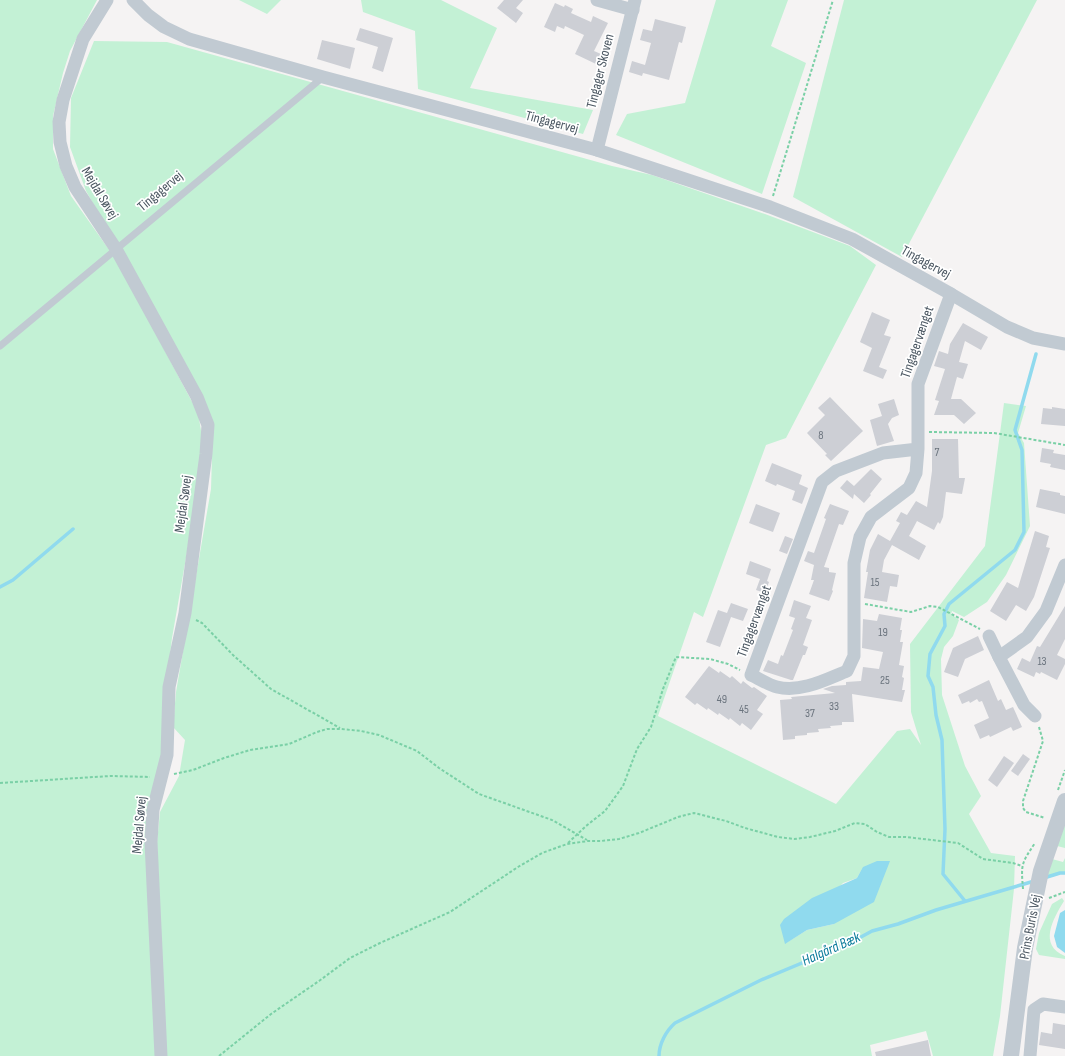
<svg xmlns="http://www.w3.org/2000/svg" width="1065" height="1056" viewBox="0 0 1065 1056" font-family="'Sofia Sans Condensed',sans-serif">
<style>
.green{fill:#c3f1d5;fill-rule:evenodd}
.water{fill:#90daee}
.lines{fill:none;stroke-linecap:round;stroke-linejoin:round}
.stream{stroke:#90daee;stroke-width:3.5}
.building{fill:#cdcfd5}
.path{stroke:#7ad0a6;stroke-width:2;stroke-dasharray:3 2;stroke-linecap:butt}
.service{stroke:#c1cad2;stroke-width:7}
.minor{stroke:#c1cad2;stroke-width:13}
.tertiary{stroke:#c1cad2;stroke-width:16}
.labels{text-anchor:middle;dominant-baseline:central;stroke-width:3.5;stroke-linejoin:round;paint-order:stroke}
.number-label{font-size:12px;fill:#6b747e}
.street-label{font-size:14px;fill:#4a5661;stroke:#fff}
.water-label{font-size:15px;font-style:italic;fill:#0c7c9b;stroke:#fff}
</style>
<rect width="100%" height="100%" fill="#f5f3f3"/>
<g class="green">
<polygon points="0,0 97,0 70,51 63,73 53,116 53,149 71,196 117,261 198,413 203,442 187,552 172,638 166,689 164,750 154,787 155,1056 0,1056"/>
<polygon points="239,0 281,0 267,14"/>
<polygon points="361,0 441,0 497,28 470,88 593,110 583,134 418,89 415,31 363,12"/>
<polygon points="716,0 788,0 771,46 806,63 762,194 616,135 627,114 685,103"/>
<polygon points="844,0 1037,0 902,257 793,197"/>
<path d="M94 41 167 42 612 166 652 175 765 214 850 246 876 265 786 438 766 445 703 617 694 612 658 716 836 804 897 731 910 729 921 745 911 712 910 644 985 546 1004 403 1026 406 1018 433 1024 443 1030 526 1006 575 987 602 964 617 952 611 951 614 959 620 953 636 944 647 941 659 942 695 965 766 981 796 969 814 991 853 1015 856 1014 889 1000 1016 993 1056H933L926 1031 870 1045 872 1056H166L157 843 160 812 179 776 185 740 173 727 176 692 211 489 213 424 203 396 86 191 70 147 71 98ZM863 867 834 924 807 930 786 943 843 883 857 878Z"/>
<polygon points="1065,822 1065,848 1057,846"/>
<polygon points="1065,858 1065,873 1060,873 1047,877 1052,859 1063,862"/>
<path d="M1062 898 1064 901C1053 919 1038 945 1065 956V959L1039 955 1036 949 1039 933 1052 904Z"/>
</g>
<g class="water">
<polygon points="877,861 890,861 874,902 834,924 807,930 785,944 780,925 784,919 812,898 857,878 863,867"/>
<polygon points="1065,910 1065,953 1057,947 1054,936 1060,913"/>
</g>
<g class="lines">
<g class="stream">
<polyline points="0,587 13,580 73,529"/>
<polyline points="1047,877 1060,873 1065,873"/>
<polyline points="965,901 943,874 945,829 942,740 936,715 933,687 928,676 930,654 945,626 944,614 949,604 1015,550 1024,532 1022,450 1015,430 1036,354"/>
<path d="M659 1056C659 1044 666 1031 675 1023L761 980 850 943 872 931 898 924 936 910 1031 882"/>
</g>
</g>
<g class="building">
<polygon points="504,0 523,0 516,8 523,13 516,23 497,8"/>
<polygon points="555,3 564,7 565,5 573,9 571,13 591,22 593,16 608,23 594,51 601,54 596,64 575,54 584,35 565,26 564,29 557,26 555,32 544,27"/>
<polygon points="655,19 686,27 682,43 679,42 669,80 643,73 642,76 629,72 632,61 645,65 651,43 640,40 643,29 652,31"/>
<polygon points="360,28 393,38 383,72 372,68 378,47 356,40"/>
<polygon points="322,40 355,48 350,69 317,59"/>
<polygon points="872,312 890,320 884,335 891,337 879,367 887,370 883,379 863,371 872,348 860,342"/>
<polygon points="963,323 988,337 981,350 965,341 959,362 968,364 963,379 957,377 951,399 961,399 976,413 964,424 954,415 934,415 939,401 935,400 945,369 934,366 939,351 948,354 950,344"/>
<polygon points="830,397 863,431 831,461 825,455 827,454 807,433 825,415 818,408"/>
<polygon points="894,399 899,415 892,418 888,424 894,441 877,446 870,420 882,416 878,404"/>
<polygon points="1052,407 1065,409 1065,426 1041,424 1043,408 1052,409"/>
<polygon points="932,439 958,439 959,478 965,478 962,494 946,492 943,517 940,524 938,522 934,530 917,521 909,536 926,546 919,560 892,545 884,560 882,572 899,575 897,587 890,586 887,602 864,598 868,572 866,572 870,550 878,534 890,541 900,523 896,521 901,512 907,515 916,501 927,507 932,471"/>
<polygon points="1042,448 1054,450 1053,453 1065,455 1065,470 1050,467 1051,464 1040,462"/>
<polygon points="772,463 802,475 799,484 808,488 802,504 792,500 795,491 777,484 776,486 765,481"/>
<polygon points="871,469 882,479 870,494 871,495 864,503 854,494 853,499 840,488 847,480 854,486"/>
<polygon points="1040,489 1060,493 1060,495 1065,496 1065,514 1036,507"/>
<polygon points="756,504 780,513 773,532 749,523"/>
<polygon points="830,504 849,511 843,525 839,524 824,567 829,568 829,572 836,573 832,590 833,591 829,601 809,594 814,580 811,580 814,565 804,561 808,551 814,553 826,519 824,518"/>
<polygon points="1035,531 1049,536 1046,547 1050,548 1034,597 1026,611 1016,605 1006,621 990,611 1007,582 1018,588"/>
<polygon points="785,536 793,539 787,554 779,551"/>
<polygon points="750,561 771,569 767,581 769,582 765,593 756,590 760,579 746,574"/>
<polygon points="794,600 811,606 806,618 812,620 803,645 808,647 805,655 803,655 793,680 791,680 763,671 768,660 778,664 781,655 783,656 793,630 791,629 795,618 789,616"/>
<polygon points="731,603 748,609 743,621 731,617 720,647 706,642 718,610 727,613"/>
<polygon points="1065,606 1065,639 1057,655 1065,659 1065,664 1057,680 1041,672 1040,674 1036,672 1034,677 1017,669 1022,658 1030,662 1037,646 1040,647"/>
<polygon points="879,614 902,618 900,630 902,630 900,642 903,642 899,665 904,666 902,677 904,678 902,690 905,690 902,702 852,694 854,722 842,722 842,725 830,726 831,728 818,729 819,732 807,733 807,735 795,736 795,739 783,740 780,700 792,699 791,697 835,693 823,689 832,686 846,685 846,682 861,681 863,667 879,669 883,652 862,648 863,619 877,621"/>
<polygon points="978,636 984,650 965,659 958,677 944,672 953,648"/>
<polygon points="709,666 719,673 720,671 730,678 732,676 741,684 743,681 752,688 754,687 767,696 757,710 763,714 751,730 742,723 740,726 730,718 729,720 719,713 718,715 708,708 707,710 697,703 695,705 685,697"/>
<polygon points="989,680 998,701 1001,699 1006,710 1013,707 1022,727 1013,731 1011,727 990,737 989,735 980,739 974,725 989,718 982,701 979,702 977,699 970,703 969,701 962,704 958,695"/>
<polygon points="1023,754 1030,759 1018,776 1011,771"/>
<polygon points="1004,756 1014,763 997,787 988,780"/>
<polygon points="1053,1023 1065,1025 1065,1049 1039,1045 1041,1032 1052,1034"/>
<polygon points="928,1040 931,1056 876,1056 875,1052"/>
</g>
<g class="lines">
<g class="path">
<polyline points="773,196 833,0"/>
<polyline points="929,432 994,433 1065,445"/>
<polyline points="865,604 911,612 930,606 938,607 980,629"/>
<polyline points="196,620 202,623 233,655 271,689 340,728"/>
<polyline points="1039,727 1043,741 1023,801 1023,808 1026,812 1045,818"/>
<polyline points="174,774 193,770 224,758 250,750 289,744 317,732 327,729 341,729 361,731 379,735 417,751 439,768 479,794 552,820 587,840"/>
<polyline points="0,783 110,776 150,777"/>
<polyline points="1058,790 1065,770"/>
<polyline points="568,843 586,826 605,811 623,786 637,749 651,727 663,689 676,657 710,659 728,664 740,670"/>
<path d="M1023 889C1021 864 1021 864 1035 843"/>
<polyline points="1049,898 1065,892"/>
<polyline points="219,1056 271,1014 319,981 350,958 380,943 450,912 518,867 542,853 567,844 588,841 601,841 619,839 639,833 678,817 694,813 726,821 745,828 778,837 794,839 810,837 835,831 855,823 865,824 877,832 889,837 906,837 958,843 983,859 1013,863 1022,866"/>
</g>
<polyline class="service" points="0,346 323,77"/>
<g class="minor">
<polyline points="107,0 83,39 63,100 59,122 60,142 66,166 75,187 116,249 197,397 208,425 206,454 185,613 169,687 167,755 153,810 151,842 161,1056"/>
<polyline points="133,0 148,15 164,27 189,39 323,77 597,150 770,207 852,239 951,294 1007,327 1033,338 1065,344"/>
<polyline points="597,0 633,10"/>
<polyline points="597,150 635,0"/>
<path d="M918 449 883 453 836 471 822 482 751 675C760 679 769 685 777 687 801 693 827 679 847 671L854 656V563L860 537 871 517 909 488 916 473 918 449V384L951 294"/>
<polyline points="989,636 999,657"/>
<polyline points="1035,716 1024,705 999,657 1027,637 1046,611 1065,565"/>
<polyline points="1030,1056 1034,1010 1043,1004 1065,1007"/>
</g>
<polyline class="tertiary" points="1011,1056 1025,948 1041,871 1065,801"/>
</g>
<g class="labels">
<g class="number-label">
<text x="821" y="435">8</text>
<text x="937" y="452">7</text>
<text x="875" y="582">15</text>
<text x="883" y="632">19</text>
<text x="1042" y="661">13</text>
<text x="885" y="680">25</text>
<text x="722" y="699">49</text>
<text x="834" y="706">33</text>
<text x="744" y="709">45</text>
<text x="810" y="713">37</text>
</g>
<g class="street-label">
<text transform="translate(600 71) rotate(-76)">Tingager Skoven</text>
<text transform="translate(552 122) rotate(15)">Tingagervej</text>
<text transform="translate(160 191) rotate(-40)">Tingagervej</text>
<text transform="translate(100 193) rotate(59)">Mejdal Søvej</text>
<text transform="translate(926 262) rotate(29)">Tingagervej</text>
<text transform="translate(917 342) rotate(-71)">Tingagervænget</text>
<text transform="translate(183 504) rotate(-82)">Mejdal Søvej</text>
<text transform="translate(754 621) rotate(-70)">Tingagervænget</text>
<text transform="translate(139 825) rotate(-85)">Mejdal Søvej</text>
<text transform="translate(1030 927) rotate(-79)">Prins Buris Vej</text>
</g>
<g class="water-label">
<text transform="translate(831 949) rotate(-24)">Halgård Bæk</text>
</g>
</g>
</svg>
